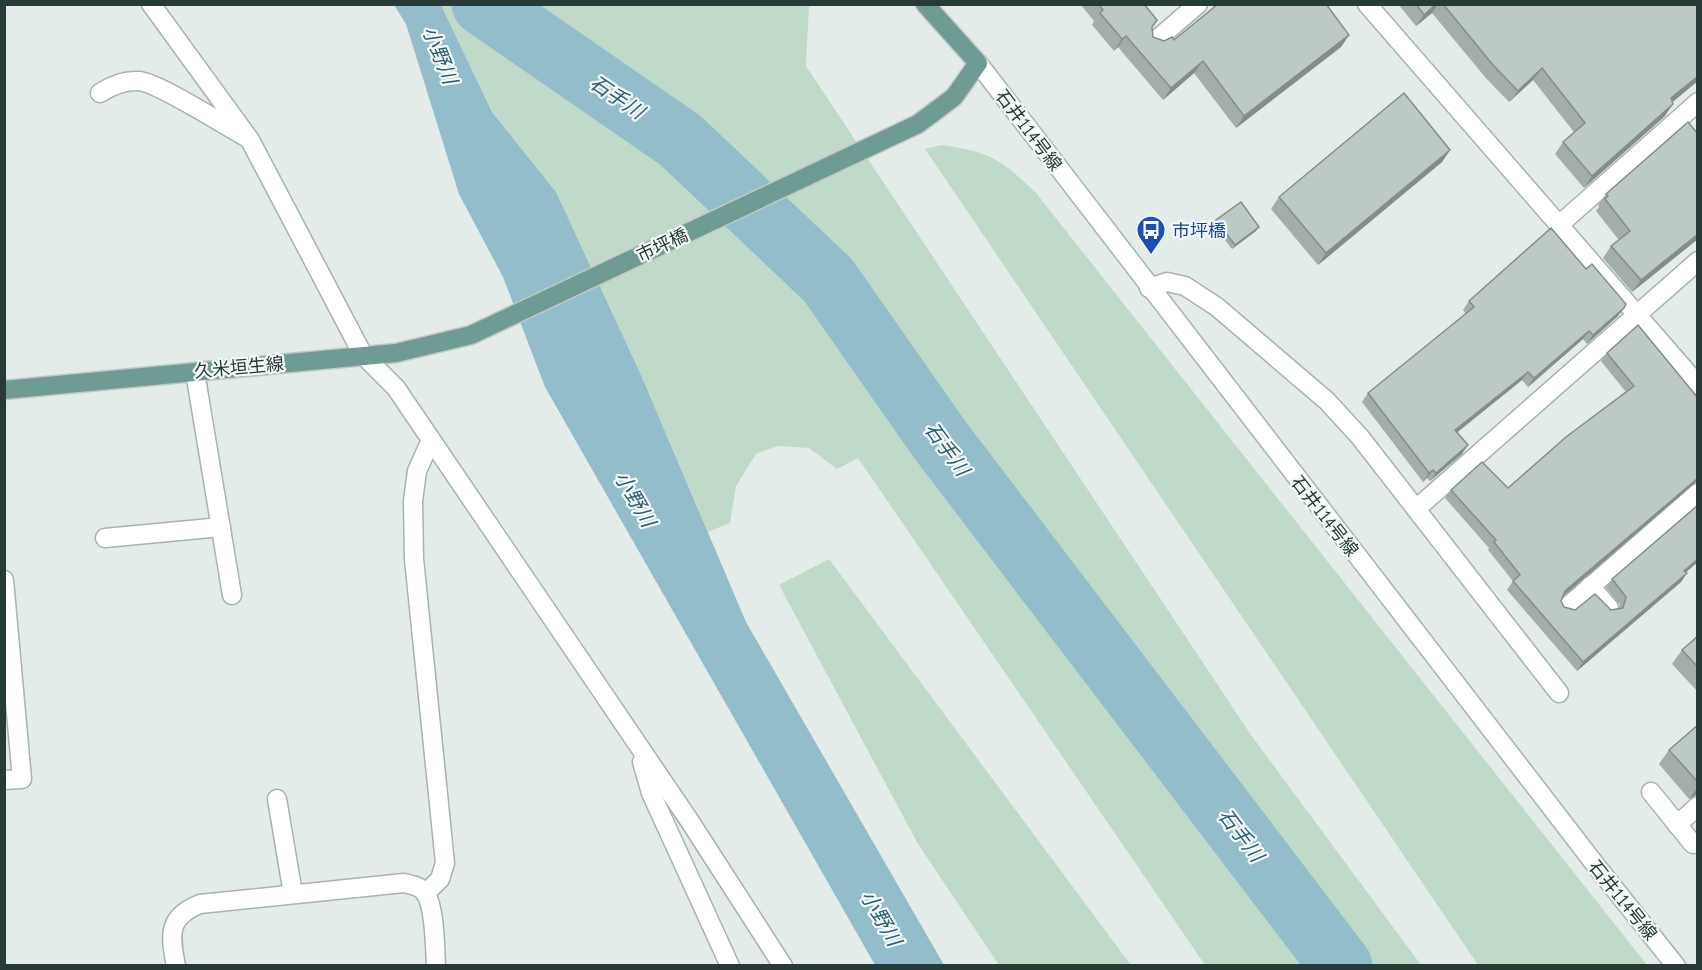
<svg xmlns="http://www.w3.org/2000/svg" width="1702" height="970" viewBox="0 0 1702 970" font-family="'PT Sans Narrow','Noto Sans JP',sans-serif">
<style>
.green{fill:#c0dac9}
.water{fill:#93bdca}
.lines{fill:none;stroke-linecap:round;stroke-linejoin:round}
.river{stroke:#93bdca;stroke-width:63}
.minor-casing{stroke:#a7b3b0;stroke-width:21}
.major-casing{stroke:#c2c8c7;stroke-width:21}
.minor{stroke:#fff;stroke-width:18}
.major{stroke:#6e9c94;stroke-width:18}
.wall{fill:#a3ada9}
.shaded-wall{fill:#848d8a}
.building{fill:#bdc9c5;stroke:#848d8a;stroke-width:1.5}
.labels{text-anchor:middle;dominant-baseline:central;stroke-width:4.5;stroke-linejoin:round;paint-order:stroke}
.street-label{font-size:18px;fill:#263b37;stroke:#f4f9f7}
.transit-label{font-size:18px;fill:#164399;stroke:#f4f9f7;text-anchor:start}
.water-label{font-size:20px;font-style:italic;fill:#275e70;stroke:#f4f9f7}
</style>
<rect width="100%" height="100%" fill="#e4ece9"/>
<g class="green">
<polygon points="441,5 809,5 806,66 1251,735 1421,965 1205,965 858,458 837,469 809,448 778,446 756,454 736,486 730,523 708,532 641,375 556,192 492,112"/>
<path d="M942 145C990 152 1001 159 1036 193L1647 965H1478L925 149Z"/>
<polygon points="829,559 1113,941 1131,965 999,965 918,844 779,585"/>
</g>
<polygon class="water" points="394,5 441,5 492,112 556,192 641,375 746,622 944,965 875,965 545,387 503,277 459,194 406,24"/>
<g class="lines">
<polyline class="river" points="483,4 680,140 828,280 940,440 1341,966"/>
<g class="minor-casing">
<g id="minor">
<polyline points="151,4 250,140 363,355 396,388 689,820 783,966"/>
<polyline points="1367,4 1698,385"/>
<polyline points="1154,42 1198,4"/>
<polyline points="978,63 1594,863 1676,966"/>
<path d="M100 93C112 85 124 80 139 81 159 83 224 125 246 137"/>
<polyline points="1559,225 1698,102"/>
<polyline points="1149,288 1167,282 1185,286 1217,307 1327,401 1360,437 1559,693"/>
<polyline points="195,372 232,595"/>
<polyline points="1416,509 1698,261"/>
<polyline points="105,538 221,527"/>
<polyline points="4,580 22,779 4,780"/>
<polyline points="1590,586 1609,608"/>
<polyline points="1566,608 1698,493"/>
<polyline points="642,762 651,793 730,966"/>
<polyline points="1651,792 1693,844"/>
<polyline points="277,799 293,894"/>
<polyline points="1677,825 1698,806"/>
<polyline points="426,893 440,879 445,863 414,559 413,501 417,471 431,440"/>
<path d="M176 966C170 935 167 917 200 904L404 883C411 885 421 886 425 893 435 906 435 948 436 966"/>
</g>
</g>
<g class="major-casing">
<polyline id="major" points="4,390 396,353 471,335 918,124 954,97 978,63 925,4"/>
</g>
<use href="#minor" class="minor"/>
<use href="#major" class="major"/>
</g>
<g class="wall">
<polygon points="1080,4 1144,4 1152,27 1153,37 1164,41 1174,40 1218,4 1331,4 1328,7 1349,35 1341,47 1236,128 1194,73 1163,100 1118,47 1114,51 1092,25 1094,21"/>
<polygon points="1398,4 1698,4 1672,102 1665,116 1584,188 1555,154 1563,142 1574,132 1533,80 1509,102 1485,77 1432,13 1416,26"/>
<polygon points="1450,150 1442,162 1318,265 1271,209 1279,197"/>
<polygon points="1606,194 1698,239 1632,292 1603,258 1611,246 1619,240 1596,211 1599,207 1598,205"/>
<polygon points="1216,220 1256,231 1232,249 1213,225"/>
<polygon points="1469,301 1618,316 1587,344 1583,339 1528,387 1522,380 1457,432 1462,454 1430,481 1427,478 1423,482 1362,402 1368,393 1466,314 1463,310"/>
<polygon points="1607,353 1698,398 1698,482 1696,482 1563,596 1561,601 1564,607 1575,610 1611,610 1619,608 1620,605 1606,588 1612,579 1686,573 1687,573 1681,582 1577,671 1507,590 1513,581 1488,550 1489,548 1445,498 1451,490 1508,488 1626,392 1601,361"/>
<polygon points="1698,636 1698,692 1672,664 1682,650"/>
<polygon points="1698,725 1698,795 1696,795 1689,799 1659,764 1669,750"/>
</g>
<g class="shaded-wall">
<polygon points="1436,4 1438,4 1432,13 1416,26 1424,15"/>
<polygon points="1349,35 1341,47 1236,128 1244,116"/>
<polygon points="1126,36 1118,47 1114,51 1122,39"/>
<polygon points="1203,61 1194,73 1163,100 1171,88"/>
<polygon points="1542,68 1533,80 1509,102 1518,91"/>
<polygon points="1698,76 1698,81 1663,110 1671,98"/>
<polygon points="1673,104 1665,116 1584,188 1592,176"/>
<polygon points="1450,150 1442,162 1318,265 1326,253"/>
<polygon points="1259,227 1256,231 1232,249 1235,245"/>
<polygon points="1698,234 1698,239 1632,292 1641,280"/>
<polygon points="1624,308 1618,316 1587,344 1593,335"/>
<polygon points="1589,331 1583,339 1528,387 1534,378"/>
<polygon points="1528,372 1522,380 1449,439 1455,430"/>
<polygon points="1468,445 1462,454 1430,481 1436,473"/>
<polygon points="1433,470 1427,478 1423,482 1429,473"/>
<polygon points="1698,478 1698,482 1696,482 1559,600 1565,591"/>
<polygon points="1698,559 1698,562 1678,579 1684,571"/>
<polygon points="1687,573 1681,582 1577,671 1583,662"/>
<polygon points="1698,787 1698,795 1696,795 1689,799"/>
</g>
<g class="building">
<polygon points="1098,4 1144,4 1157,20 1152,27 1153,37 1164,41 1172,37 1174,40 1218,4 1326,4 1349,35 1244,116 1203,61 1171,88 1126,36 1122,39 1100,13 1103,10"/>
<polygon points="1416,4 1436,4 1424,15"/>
<polygon points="1443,4 1698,4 1698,76 1671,98 1673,104 1592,176 1563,142 1585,123 1542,68 1518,91 1493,65"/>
<polygon points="1404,93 1450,150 1326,253 1279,197"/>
<polygon points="1688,122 1698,134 1698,234 1641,280 1611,246 1630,231 1605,199 1608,196 1606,194"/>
<polygon points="1241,202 1259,227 1235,245 1216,220"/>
<polygon points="1551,228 1586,269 1592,264 1626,304 1624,308 1593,335 1589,331 1534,378 1528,372 1455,430 1468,445 1436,473 1433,470 1429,473 1368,393 1474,307 1469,301"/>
<polygon points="1638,325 1698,398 1698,478 1565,591 1561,601 1564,607 1575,610 1595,594 1611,610 1623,608 1626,597 1612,579 1698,505 1698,559 1684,571 1687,573 1583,662 1513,581 1520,575 1494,542 1496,540 1451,490 1482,462 1508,488 1566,437 1634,386 1607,353"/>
<polygon points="1698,636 1698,667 1682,650"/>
<polygon points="1698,725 1698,782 1669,750"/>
</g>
<defs>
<g id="bus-pin" transform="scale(1.5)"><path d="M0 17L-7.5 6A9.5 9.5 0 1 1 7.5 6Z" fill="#1a4fb4" stroke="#f4f9f7"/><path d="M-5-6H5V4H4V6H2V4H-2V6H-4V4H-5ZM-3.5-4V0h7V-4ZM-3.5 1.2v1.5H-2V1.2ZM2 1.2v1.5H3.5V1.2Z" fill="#fff"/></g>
</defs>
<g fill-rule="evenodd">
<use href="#bus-pin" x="1151" y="230"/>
</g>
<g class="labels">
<g class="street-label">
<text transform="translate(1029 130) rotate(53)">石井114号線</text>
<text transform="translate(662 245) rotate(-25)">市坪橋</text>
<text transform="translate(239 367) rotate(-5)">久米垣生線</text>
<text transform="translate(1325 516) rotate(52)">石井114号線</text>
<text transform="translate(1623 900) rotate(51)">石井114号線</text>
</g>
<g class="transit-label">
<text x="1172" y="230">市坪橋</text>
</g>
<g class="water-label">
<text transform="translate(440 55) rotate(68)">小野川</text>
<text transform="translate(617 97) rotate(34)">石手川</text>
<text transform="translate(947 449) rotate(54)">石手川</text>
<text transform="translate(635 499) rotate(60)">小野川</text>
<text transform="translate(1241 835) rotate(53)">石手川</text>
<text transform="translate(881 918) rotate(60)">小野川</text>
</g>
</g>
<rect width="1702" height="970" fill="none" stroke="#263b37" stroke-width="12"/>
</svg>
